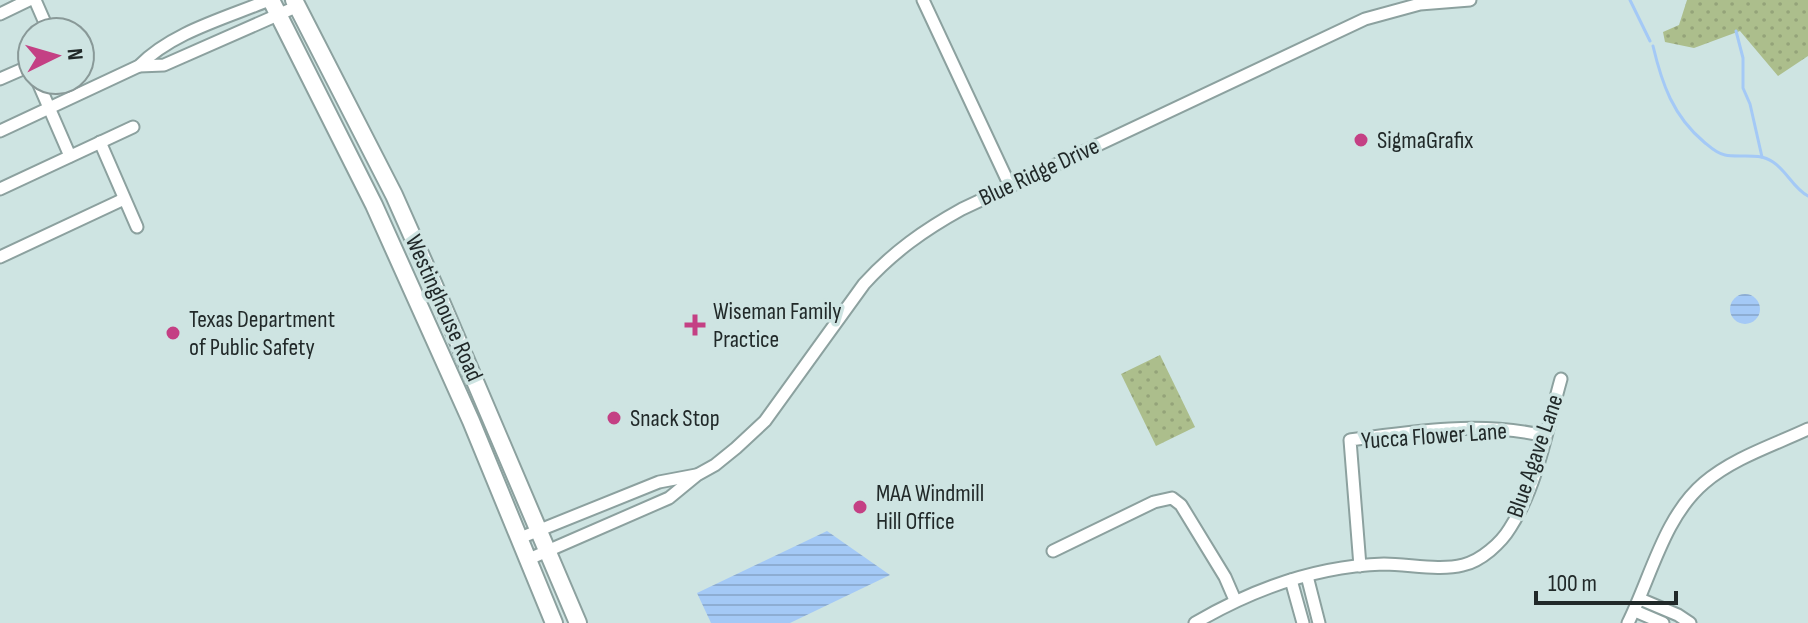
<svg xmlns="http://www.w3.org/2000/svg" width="1808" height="623" viewBox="0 0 1808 623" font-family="'Sofia Sans Condensed',sans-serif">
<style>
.park{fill:url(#park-dots)}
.water{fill:url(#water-rules)}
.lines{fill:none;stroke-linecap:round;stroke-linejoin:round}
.stream{stroke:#a4c9f6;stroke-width:3}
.minor-casing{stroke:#8ca19f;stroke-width:15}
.secondary-casing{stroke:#8ca19f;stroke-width:20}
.minor{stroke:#fff;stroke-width:11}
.secondary{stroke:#fff;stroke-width:16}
.poi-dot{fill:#c44084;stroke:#cee4e2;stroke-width:3}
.labels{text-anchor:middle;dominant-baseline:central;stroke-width:7;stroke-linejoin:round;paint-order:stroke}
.poi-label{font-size:24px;fill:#212929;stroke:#cee4e2;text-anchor:start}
.street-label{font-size:24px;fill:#212929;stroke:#cee4e2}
</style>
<defs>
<pattern id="park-dots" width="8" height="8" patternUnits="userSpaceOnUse" patternTransform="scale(2)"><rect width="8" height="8" fill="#acbe8c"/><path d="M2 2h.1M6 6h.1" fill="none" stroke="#94a379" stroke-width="1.8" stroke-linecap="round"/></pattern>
<pattern id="water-rules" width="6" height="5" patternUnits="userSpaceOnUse" patternTransform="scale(2)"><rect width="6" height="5" fill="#a4c9f6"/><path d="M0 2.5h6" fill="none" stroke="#8dadd3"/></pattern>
</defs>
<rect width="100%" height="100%" fill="#cee4e2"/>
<g class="park">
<polygon points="1687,0 1808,0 1808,56 1778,76 1740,31 1694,48 1665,42 1663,32 1679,25"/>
<polygon points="1160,355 1195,427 1156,446 1121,374"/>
</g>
<g class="water">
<circle cx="1745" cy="309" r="15"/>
<polygon points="827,531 890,575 790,623 711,623 697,593"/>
</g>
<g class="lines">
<g class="stream">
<polyline points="1630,0 1650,41"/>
<polyline points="1736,31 1743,58 1743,88 1750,104 1762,157"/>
<path d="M1653 46C1662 84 1673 116 1704 142 1710 147 1717 154 1725 155 1740 158 1759 152 1773 162 1787 171 1793 188 1808 196"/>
</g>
<g class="minor-casing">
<g id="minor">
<polyline points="35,0 49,32"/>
<polyline points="923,0 1010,186"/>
<polyline points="0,14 29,0"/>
<polyline points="139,66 164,65 298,6"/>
<polyline points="0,79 32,65"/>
<polyline points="37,80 70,156"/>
<path d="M0 131 139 66C172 32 226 18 269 0"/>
<polyline points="100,142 137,227"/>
<polyline points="0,189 133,127"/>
<polyline points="0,257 124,199"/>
<polyline points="520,538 659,482 696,475"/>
<polyline points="1053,551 1154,502 1172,498 1181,505 1225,577 1235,600"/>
<path d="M529 559 669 498 697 475 715 465 736 448 765 421 864 284C893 252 924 230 962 209L1365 19 1420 4 1470 0"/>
<path d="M1360 566 1350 440C1414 431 1482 421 1545 436"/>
<polyline points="1307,576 1319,623"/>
<polyline points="1291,580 1303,623"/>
<polyline points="1640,599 1678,615 1690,623"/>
<polyline points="1635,611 1663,623"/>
<path d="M1195 623C1253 589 1316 566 1384 564 1409 564 1439 571 1463 565 1481 561 1501 543 1510 528 1538 485 1547 428 1561 379"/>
<path d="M1628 623C1651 577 1664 517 1704 483 1733 458 1774 445 1808 429"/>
</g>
</g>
<g class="secondary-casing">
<g id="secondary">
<polyline points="271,0 374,205 471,421 554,623"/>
<polyline points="294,0 394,195 434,285 578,623"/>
</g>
</g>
<use href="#minor" class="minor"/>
<use href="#secondary" class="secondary"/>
</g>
<g class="poi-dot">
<circle cx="1361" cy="140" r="8"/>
<path d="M691 313h8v8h8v8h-8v8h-8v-8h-8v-8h8z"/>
<circle cx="173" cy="333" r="8"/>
<circle cx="614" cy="418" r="8"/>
<circle cx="860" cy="507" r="8"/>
</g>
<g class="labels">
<g class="poi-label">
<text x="1377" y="140">SigmaGrafix</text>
<text x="713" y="311">Wiseman Family<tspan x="713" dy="28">Practice</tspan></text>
<text x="189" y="319">Texas Department<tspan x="189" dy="28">of Public Safety</tspan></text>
<text x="630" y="418">Snack Stop</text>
<text x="876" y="493">MAA Windmill<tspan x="876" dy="28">Hill Office</tspan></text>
</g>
<g class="street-label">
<text transform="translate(1039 172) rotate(-25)">Blue Ridge Drive</text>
<text transform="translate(444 308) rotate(66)">Westinghouse Road</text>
<text transform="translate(1434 436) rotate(-4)">Yucca Flower Lane</text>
<text transform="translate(1535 456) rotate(-71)">Blue Agave Lane</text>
</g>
</g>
<g transform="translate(56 56) rotate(85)"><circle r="38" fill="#cee4e2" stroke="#899998" stroke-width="2"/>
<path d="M0-6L14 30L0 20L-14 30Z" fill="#c44084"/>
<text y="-12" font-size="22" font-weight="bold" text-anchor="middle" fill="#212929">N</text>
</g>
<path d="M1536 591v12h140v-12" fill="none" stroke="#212929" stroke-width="4"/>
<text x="1548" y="591" font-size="24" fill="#212929" stroke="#cee4e2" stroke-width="6" paint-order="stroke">100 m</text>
</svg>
